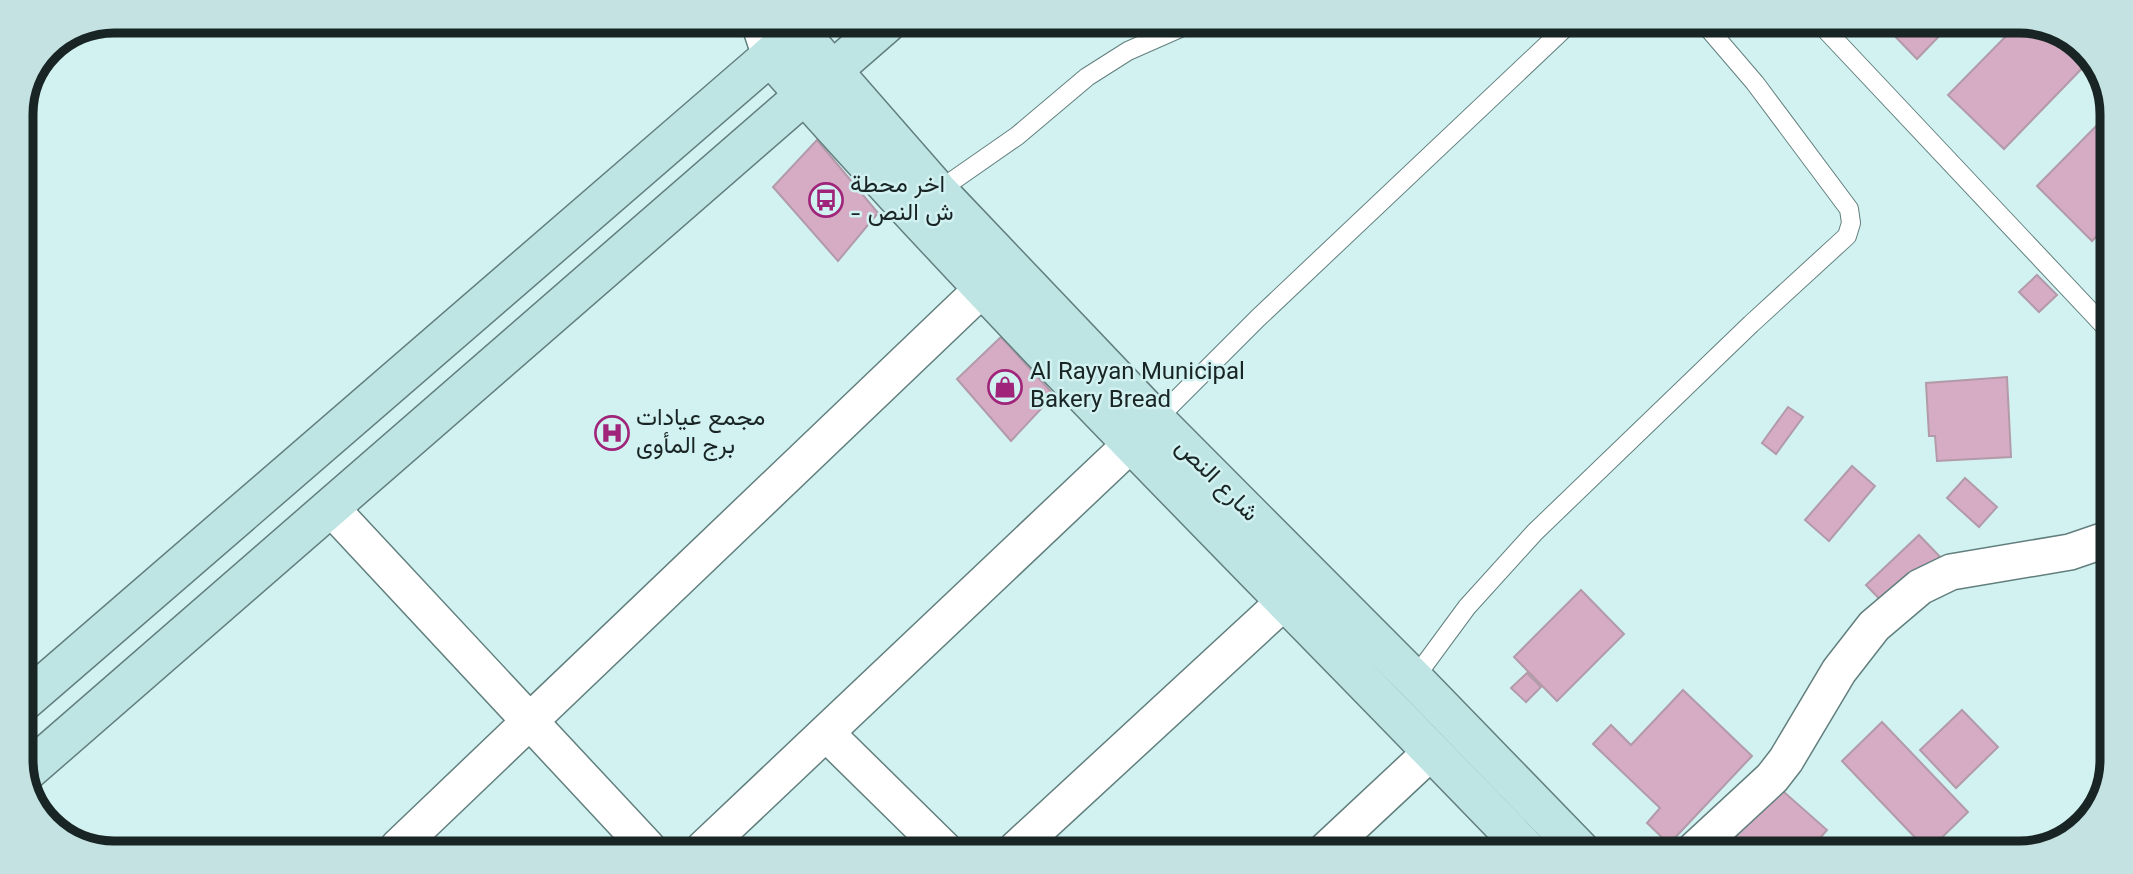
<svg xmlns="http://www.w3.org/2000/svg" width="2133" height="874" viewBox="0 0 2133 874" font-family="Georgia,Vazirmatn,serif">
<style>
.building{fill:#d6acc4;stroke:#b29aa8;stroke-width:2}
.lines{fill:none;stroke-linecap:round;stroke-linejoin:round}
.lane-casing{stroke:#627f7e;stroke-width:20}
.street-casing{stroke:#627f7e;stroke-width:38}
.secondary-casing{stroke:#627f7e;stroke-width:41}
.lane{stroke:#fff;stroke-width:18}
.street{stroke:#fff;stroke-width:35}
.secondary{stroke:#bee4e4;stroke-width:38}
.labels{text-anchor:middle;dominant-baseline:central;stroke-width:5;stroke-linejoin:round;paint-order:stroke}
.poi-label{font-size:24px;fill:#192525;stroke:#d2f2f1;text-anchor:start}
.street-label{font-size:24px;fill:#192525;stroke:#d2f2f1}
.rim{fill:none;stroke:#192525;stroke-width:9}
</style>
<rect width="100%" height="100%" fill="#d2f2f1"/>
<g class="building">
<polygon points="1886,27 1947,28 1917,59"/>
<polygon points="2014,28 2054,28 2093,57 2004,149 1948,95"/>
<polygon points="2112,110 2111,221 2092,241 2037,186"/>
<polygon points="817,140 878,213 838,261 773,187"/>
<polygon points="2037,275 2057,295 2039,312 2019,292"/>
<polygon points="1001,337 1054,395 1011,441 957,379"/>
<polygon points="2007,377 2011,457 1937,461 1935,436 1929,436 1926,383"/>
<polygon points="1788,407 1803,417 1776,454 1762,443"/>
<polygon points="1852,466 1875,486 1829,541 1805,520"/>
<polygon points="1965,478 1997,507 1979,527 1947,498"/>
<polygon points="1919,535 1946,563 1893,613 1866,585"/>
<polygon points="1581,590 1624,634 1557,701 1514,657"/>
<polygon points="1527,673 1541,687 1526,702 1511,688"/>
<polygon points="1683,690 1752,756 1669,844 1647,823 1660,808 1593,744 1611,725 1631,745"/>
<polygon points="1962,710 1998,747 1956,788 1920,750"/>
<polygon points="1882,722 1968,812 1928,851 1842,761"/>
<polygon points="1776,785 1827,830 1808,852 1719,852"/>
</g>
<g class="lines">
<g class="lane-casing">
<g id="lane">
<polyline points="1823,27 2110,332"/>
<polyline points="938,191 1017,136 1087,77 1128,51 1187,25"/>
<polyline points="1156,420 1258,318 1567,26"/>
<polyline points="1414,679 1467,607 1535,532 1751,324 1847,236 1851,223 1849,209 1755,83 1707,27"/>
</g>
</g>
<g class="street-casing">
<g id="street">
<polyline points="759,23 770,56"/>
<polyline points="330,507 648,848"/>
<polyline points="827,734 944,849"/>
<polyline points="398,847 982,289"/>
<polyline points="704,848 1151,425"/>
<polyline points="1016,849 1286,600"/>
<polyline points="1325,851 1432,751"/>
<polyline points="1692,852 1772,778 1786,760 1839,671 1874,626 1920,587 1951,572 2070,552 2108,539"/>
</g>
</g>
<g class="secondary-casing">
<g id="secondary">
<polyline points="799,32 938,191 1156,420 1414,679 1581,851"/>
<path d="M770 56C1013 331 1274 587 1528 851"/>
<polyline points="21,704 790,39"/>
<polyline points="24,774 886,24"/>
</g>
</g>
<use href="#lane" class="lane"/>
<use href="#street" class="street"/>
<use href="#secondary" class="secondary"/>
</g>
<defs>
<g id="bus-ring" transform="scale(1.75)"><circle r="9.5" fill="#d2f2f1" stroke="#9f247a" stroke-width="1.5"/><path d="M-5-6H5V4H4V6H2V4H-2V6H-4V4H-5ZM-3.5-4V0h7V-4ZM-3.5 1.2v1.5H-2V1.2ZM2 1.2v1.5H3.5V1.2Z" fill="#9f247a"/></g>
<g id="shop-ring" transform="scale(1.75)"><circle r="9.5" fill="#d2f2f1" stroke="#9f247a" stroke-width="1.5"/><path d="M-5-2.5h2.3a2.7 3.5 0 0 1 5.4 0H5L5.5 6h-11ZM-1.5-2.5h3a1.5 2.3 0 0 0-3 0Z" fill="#9f247a"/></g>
<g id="hospital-ring" transform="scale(1.75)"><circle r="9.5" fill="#d2f2f1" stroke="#9f247a" stroke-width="1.5"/><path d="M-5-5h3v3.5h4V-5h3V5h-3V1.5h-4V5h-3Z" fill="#9f247a"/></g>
</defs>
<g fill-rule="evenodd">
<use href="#bus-ring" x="826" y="200"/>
<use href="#shop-ring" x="1005" y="387"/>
<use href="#hospital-ring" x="612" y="433"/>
</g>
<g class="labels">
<g class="poi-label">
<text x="850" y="186">اخر محطة<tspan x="850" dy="28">- ش النص</tspan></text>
<text x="1030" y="373">Al Rayyan Municipal<tspan x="1030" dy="28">Bakery Bread</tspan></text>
<text x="636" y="419">مجمع عيادات<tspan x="636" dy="28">برج المأوى</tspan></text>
</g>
<g class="street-label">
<text transform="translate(1216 481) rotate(45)">شارع النص</text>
</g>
</g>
<path d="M0 0H2133V874H0ZM114 33H2019A81 81 0 0 1 2100 114V760A81 81 0 0 1 2019 841H114A81 81 0 0 1 33 760V114A81 81 0 0 1 114 33Z" fill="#c3e2e1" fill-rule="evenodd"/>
<path class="rim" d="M114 33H2019A81 81 0 0 1 2100 114V760A81 81 0 0 1 2019 841H114A81 81 0 0 1 33 760V114A81 81 0 0 1 114 33Z"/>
</svg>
